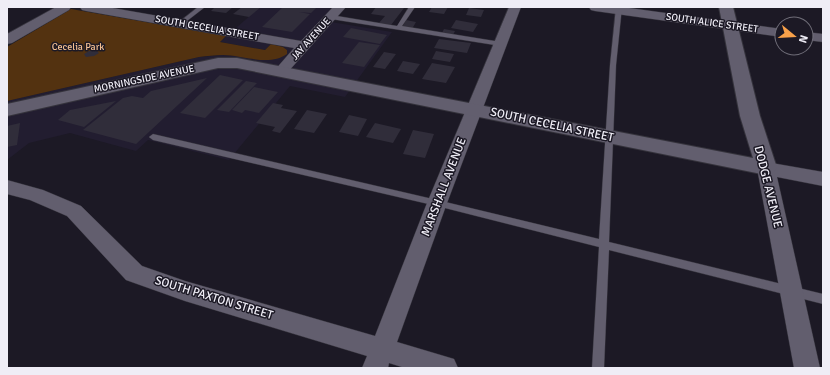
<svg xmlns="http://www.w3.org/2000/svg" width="830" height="375" viewBox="0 0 830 375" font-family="Signika,sans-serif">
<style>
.built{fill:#221d30}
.green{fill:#533210}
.building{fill:#302d3a}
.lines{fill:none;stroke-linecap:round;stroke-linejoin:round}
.service-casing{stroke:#35333c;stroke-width:1}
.minor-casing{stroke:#35333c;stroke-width:1}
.secondary-casing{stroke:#35333c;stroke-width:2}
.service{fill:#625e6e;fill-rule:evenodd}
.minor{fill:#625e6e;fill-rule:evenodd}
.secondary{fill:#625e6e;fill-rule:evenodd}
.labels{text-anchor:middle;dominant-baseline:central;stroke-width:3;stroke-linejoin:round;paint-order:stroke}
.far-street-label{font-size:10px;fill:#efedf6;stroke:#1c1925}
.far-park-label{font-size:10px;fill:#f7c294;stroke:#1c1925}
.street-label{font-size:12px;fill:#efedf6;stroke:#1c1925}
</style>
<rect width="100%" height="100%" fill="#1c1925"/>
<polygon class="built" points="260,7 344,7 331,22 392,32 345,97 290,86 229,160 148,140 136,151 70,133 29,143 7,160 7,101 199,57 222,55 242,56 261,60 287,50 283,47 271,44 265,50 220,42"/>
<path class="green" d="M71 9 226 36 220 42 265 50 271 44 283 47 287 50V54C269 67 243 55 223 55 215 55 207 56 199 57L7 101V47Z"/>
<g class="building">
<polygon points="215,7 233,7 226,13 211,11"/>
<polygon points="242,7 261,7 249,17 233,14"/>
<polygon points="283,7 317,7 311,13 299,12 310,14 292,32 262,27"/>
<polygon points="376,7 396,7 404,8 391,25 379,23 385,16 371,14"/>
<polygon points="432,7 448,7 444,14 429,12"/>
<polygon points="469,8 484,10 481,17 466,15"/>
<polygon points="406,20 416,22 412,29 402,27"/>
<polygon points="456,20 478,24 473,32 451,28"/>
<polygon points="351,28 387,35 380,44 343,37"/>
<polygon points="444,29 455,31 453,35 442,33"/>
<polygon points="439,39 471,43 467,53 434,48"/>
<polygon points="359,42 380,45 364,67 342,63"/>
<polygon points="96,50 99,53 94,56 86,57 84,54 89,51"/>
<polygon points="436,51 454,54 450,62 432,59"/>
<polygon points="384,52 396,54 385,69 373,67"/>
<polygon points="403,61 420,64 413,74 397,71"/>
<polygon points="432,63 455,67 446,83 422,79"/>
<polygon points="220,75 243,80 205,118 180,113"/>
<polygon points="207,78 136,144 83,130 123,98 132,96 143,98 151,91"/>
<polygon points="246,81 257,83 229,112 217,110"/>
<polygon points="254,87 278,92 259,113 245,110 242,113 232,110"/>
<polygon points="116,101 84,127 58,120 70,110"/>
<polygon points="273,103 283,105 281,108 297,111 280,133 272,131 275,127 256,123"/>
<polygon points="307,110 327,114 314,133 294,129"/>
<polygon points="349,115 367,119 358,136 339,132"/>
<polygon points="20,123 17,145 7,147 7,126"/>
<polygon points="375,123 401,129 393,143 366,137"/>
<polygon points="413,130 434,134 425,158 403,154"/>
</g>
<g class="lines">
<g class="service-casing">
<g id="service">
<polygon points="198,7 205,7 183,24 179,24 179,22"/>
<polygon points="409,7 415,7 402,26 501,42 504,44 501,46 331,19 328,17 331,15 397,26"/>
<polygon points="616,7 622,7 616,65 609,242 823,294 823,304 609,250 604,368 592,368 599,247 437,206 153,140 149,137 153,134 437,200 599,239 610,65"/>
</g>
</g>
<g class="minor-casing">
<g id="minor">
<polygon points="56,7 71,7 69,10 12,43 7,44 7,34"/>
<polygon points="80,7 107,7 301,41 333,7 346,7 286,74 281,75 276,74 274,71 294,48 86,11 82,10"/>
<polygon points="509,7 521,7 447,203 397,342 454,359 458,368 405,368 389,363 388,368 362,368 367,356 185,301 126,280 67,216 30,200 7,194 7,180 43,190 81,206 142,266 185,281 375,336 427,203"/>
<polygon points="589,7 622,7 782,29 782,37 595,11 591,10"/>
<polygon points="806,32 823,34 823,42 806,40"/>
<polygon points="766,162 823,172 823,186 777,177 820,368 794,368 757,168 760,164"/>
</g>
</g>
<g class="secondary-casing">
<polygon id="secondary" points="719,7 733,7 760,116 777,168 773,173 766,175 237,68 218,68 7,116 7,104 218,58 237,58 753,158 740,116"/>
</g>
<use href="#service" class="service"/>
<use href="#minor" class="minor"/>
<use href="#secondary" class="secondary"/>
</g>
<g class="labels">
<g class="far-street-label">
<text transform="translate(712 23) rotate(8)">SOUTH ALICE STREET</text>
<text transform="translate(207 28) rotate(10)">SOUTH CECELIA STREET</text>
<text transform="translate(311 39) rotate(-48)">JAY AVENUE</text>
<text transform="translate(144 79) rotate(-12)">MORNINGSIDE AVENUE</text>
</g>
<g class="far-park-label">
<text x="78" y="47">Cecelia Park</text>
</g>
<g class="street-label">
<text transform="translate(552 125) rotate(12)">SOUTH CECELIA STREET</text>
<text transform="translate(444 187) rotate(-69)">MARSHALL AVENUE</text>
<text transform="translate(768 187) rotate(76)">DODGE AVENUE</text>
<text transform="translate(214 298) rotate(17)">SOUTH PAXTON STREET</text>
</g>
</g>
<rect width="830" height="375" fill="none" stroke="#efedf6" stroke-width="16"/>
<g transform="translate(794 36) rotate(108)"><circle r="19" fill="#1c1925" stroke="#706e79"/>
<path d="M0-3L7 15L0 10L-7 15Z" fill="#f8a14a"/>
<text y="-6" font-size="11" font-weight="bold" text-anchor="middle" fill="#efedf6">N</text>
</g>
</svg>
